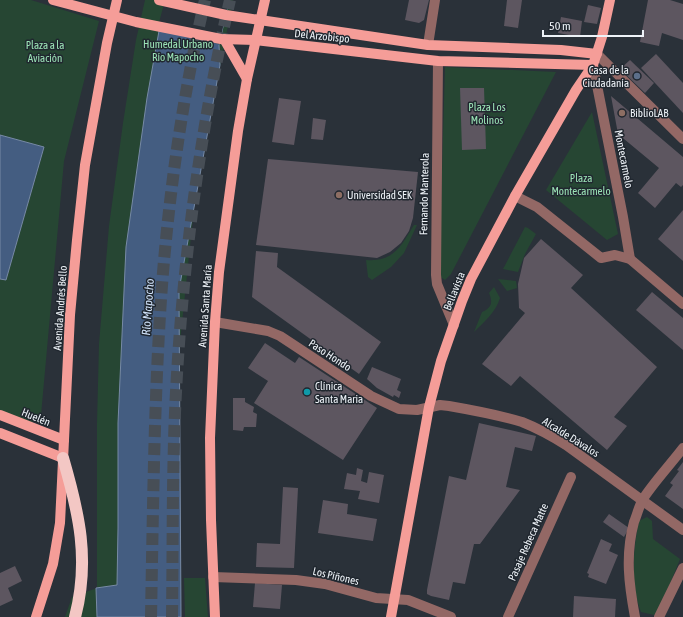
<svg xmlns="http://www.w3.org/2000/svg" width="683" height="617" viewBox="0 0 683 617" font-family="'Asap Condensed',sans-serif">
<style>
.green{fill:#264633}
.water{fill:#445d81;stroke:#778aa5}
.pier{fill:#2a3139}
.building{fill:#5d5660}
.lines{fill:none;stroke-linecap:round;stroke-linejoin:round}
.highway-tunnel{stroke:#474e56;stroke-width:12;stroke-dasharray:12 6;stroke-linecap:butt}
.minor{stroke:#936865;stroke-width:10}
.major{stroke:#f59d98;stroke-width:10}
.highway{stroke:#f3c7c4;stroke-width:12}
.service-dot{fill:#5c6f8a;stroke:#20272f;stroke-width:1.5}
.education-dot{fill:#8d6e63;stroke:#20272f;stroke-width:1.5}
.culture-dot{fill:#0f9aa8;stroke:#20272f;stroke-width:1.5}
.labels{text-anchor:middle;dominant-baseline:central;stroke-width:3;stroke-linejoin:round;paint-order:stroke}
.street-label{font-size:11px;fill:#eef3f8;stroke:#20272f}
.park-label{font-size:11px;fill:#9ce4b7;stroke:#20272f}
.poi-label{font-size:11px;fill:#eef3f8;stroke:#20272f;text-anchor:start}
.water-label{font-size:12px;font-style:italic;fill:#d1e3fb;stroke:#20272f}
</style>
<rect width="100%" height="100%" fill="#2a3139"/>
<g class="green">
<polygon points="0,0 31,0 99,21 64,161 41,415 35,422 30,422 0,411 0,279 6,280 44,148 0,135"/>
<polygon points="145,0 233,0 196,189 180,342 178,484 181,617 65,617 72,597 97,588 97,423 99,344 109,226 123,123 136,40"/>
<polygon points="445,67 556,72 451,274 445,280 439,276"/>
<polygon points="592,112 618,234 607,240 546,190"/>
<path d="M414 225H417L404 253 391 267 372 280 368 277 366 260C394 262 401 246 414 225Z"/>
<polygon points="525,227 528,228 536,234 525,254 518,272 503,269"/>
<polygon points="498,279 516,281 517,288 507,291"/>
<path d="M494 287 500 298C496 312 484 322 474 332L482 312C492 308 493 302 489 293Z"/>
<path d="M647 517 652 521 653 539 680 559 659 611 654 615 641 612C630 583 633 551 639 521Z"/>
<polygon points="184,578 205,578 208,617 185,617"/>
</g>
<g class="water">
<polygon points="229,0 219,45 220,65 179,290 181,617 97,617 96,588 117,585 118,528 118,423 126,247 147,98 159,31"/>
<polygon points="0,135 44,147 6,280 0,279"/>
</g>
<polygon class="pier" points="165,0 229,0 219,45 217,41 157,30"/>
<g class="building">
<polygon points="409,0 429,0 424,20 419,23 405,20"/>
<polygon points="507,0 522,0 518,28 504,26"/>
<polygon points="648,0 670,0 683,4 683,40 662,33 659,46 640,42"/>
<polygon points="588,5 601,8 597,24 584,22"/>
<polygon points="561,17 582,21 580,37 558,33"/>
<polygon points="656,54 683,83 683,113 641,68"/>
<polygon points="630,60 654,83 645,93 620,69"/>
<polygon points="460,88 484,88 486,149 462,150"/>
<polygon points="611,96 683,157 683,185 681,187 676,183 655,208 638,193 659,168 618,134"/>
<polygon points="279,98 301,101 294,145 272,142"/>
<polygon points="313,118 326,120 323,140 311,139"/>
<polygon points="268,159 418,172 413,218 409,231 401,243 390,252 377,258 256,245"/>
<polygon points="683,210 683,261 658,239"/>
<polygon points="541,239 583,275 571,288 657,367 614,417 627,426 607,450 520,376 511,386 482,364 525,313 519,308 518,284 524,258"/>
<polygon points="256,251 278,253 277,267 381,342 359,374 252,297"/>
<polygon points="652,292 683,318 683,350 636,310"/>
<polygon points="265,343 295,363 299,357 377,408 343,460 254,403 268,381 248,368"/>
<polygon points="372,367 401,379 397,390 401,392 399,398 394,395 393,397 377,388 367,379"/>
<polygon points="233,398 245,398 245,402 254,407 253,412 257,414 256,427 244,427 243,431 233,430"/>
<polygon points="479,423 536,436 532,451 515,447 506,487 520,490 480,544 474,544 465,584 453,582 449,600 431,596 427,594 427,590 449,476 466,480"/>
<polygon points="683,462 683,509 665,496 673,485 670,483 679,471 677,470"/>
<polygon points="357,468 363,470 361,481 367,483 369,472 384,475 379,503 358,499 360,491 344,489 347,473 356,475"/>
<polygon points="283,487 298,488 294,568 256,567 257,543 280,544"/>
<polygon points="323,500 348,504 347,514 377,519 373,541 318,533"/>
<polygon points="609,514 629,528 624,537 603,522"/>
<polygon points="601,539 612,544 609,551 618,555 606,584 588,577 589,574 587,573"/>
<polygon points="15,566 22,581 8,588 13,600 0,606 0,573"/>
<polygon points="255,583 282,585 280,609 253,607"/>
<polygon points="574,596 616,599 615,617 573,617"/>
</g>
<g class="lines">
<g class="highway-tunnel">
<path d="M151 617C153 511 154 405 161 299 168 199 182 98 205 0"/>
<path d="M172 617C173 542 172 467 176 392 183 260 200 129 230 0"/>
</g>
<g class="minor">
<polyline points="428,45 435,0"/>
<polyline points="597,54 683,139"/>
<polyline points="438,61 436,275 437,284 454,325"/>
<polyline points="593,65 623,217 630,259"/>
<polyline points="515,196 537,207 601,258 615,255 630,259 683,304"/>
<path d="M215 322 268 331 280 336 371 396 399 409 417 410 440 405 449 406C472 410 499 415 522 422 537 428 552 436 566 445L683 530"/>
<polyline points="213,577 296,580 325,584 376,598 408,600 451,617"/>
<polyline points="508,617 571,477"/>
<path d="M635 617C629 585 625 555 634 522 637 515 639 506 643 499 654 482 670 465 683 448"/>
<polyline points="659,617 683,568"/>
</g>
<g class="major">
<polyline points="53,0 136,22 221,39 255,40 438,61 593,65"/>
<polyline points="159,0 226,15 428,45 561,50 597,54"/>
<polyline points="224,39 247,79"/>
<polyline points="0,415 64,440"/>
<polyline points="0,433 63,458"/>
<polyline points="36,617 53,564 60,523 70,315 77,240 85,165 107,43 117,0"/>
<polyline points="215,617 211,520 210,438 215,322 219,272 238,131 247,79 265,0"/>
<polyline points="391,617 429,407 441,361 462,301 471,279 515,196 576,90 593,65 602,37 610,0"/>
</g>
<path class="highway" d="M63 458C79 513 90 560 75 617"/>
</g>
<circle class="service-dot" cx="637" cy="76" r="4"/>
<g class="education-dot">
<circle cx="622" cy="113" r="4"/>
<circle cx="339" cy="195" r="4"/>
</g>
<circle class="culture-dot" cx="307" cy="392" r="4"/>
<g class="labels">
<g class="street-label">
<text transform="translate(322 36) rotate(6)">Del Arzobispo</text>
<text transform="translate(624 159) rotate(79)">Montecarmelo</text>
<text transform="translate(424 194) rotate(-89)">Fernando Manterola</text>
<text transform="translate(454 291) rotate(-68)">Bellavista</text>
<text transform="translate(205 306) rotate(-86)">Avenida Santa María</text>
<text transform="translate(60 308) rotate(-86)">Avenida Andrés Bello</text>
<text transform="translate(330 355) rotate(33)">Paso Hondo</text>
<text transform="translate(36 417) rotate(22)">Huelén</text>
<text transform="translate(571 437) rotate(32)">Alcalde Dávalos</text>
<text transform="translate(528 542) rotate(-66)">Pasaje Rebeca Matte</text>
<text transform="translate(336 576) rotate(13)">Los Piñones</text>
</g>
<g class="park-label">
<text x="178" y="44">Humedal Urbano<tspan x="178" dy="13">Río Mapocho</tspan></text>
<text x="45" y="45">Plaza a la<tspan x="45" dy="13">Aviación</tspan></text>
<text x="487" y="107">Plaza Los<tspan x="487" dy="13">Molinos</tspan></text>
<text x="581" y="178">Plaza<tspan x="581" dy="13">Montecarmelo</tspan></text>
</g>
<g class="poi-label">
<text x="629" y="70" text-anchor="end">Casa de la<tspan x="629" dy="13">Ciudadanía</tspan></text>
<text x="630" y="113">BiblioLAB</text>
<text x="347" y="195">Universidad SEK</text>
<text x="315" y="386">Clínica<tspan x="315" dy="13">Santa Maria</tspan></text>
</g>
<g class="water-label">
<text transform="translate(148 307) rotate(-86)">Río Mapocho</text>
</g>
</g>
<path d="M543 30v6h100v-6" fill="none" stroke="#eef3f8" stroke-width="2"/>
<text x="549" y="30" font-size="12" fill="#eef3f8" stroke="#20272f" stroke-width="3" paint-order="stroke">50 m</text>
</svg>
